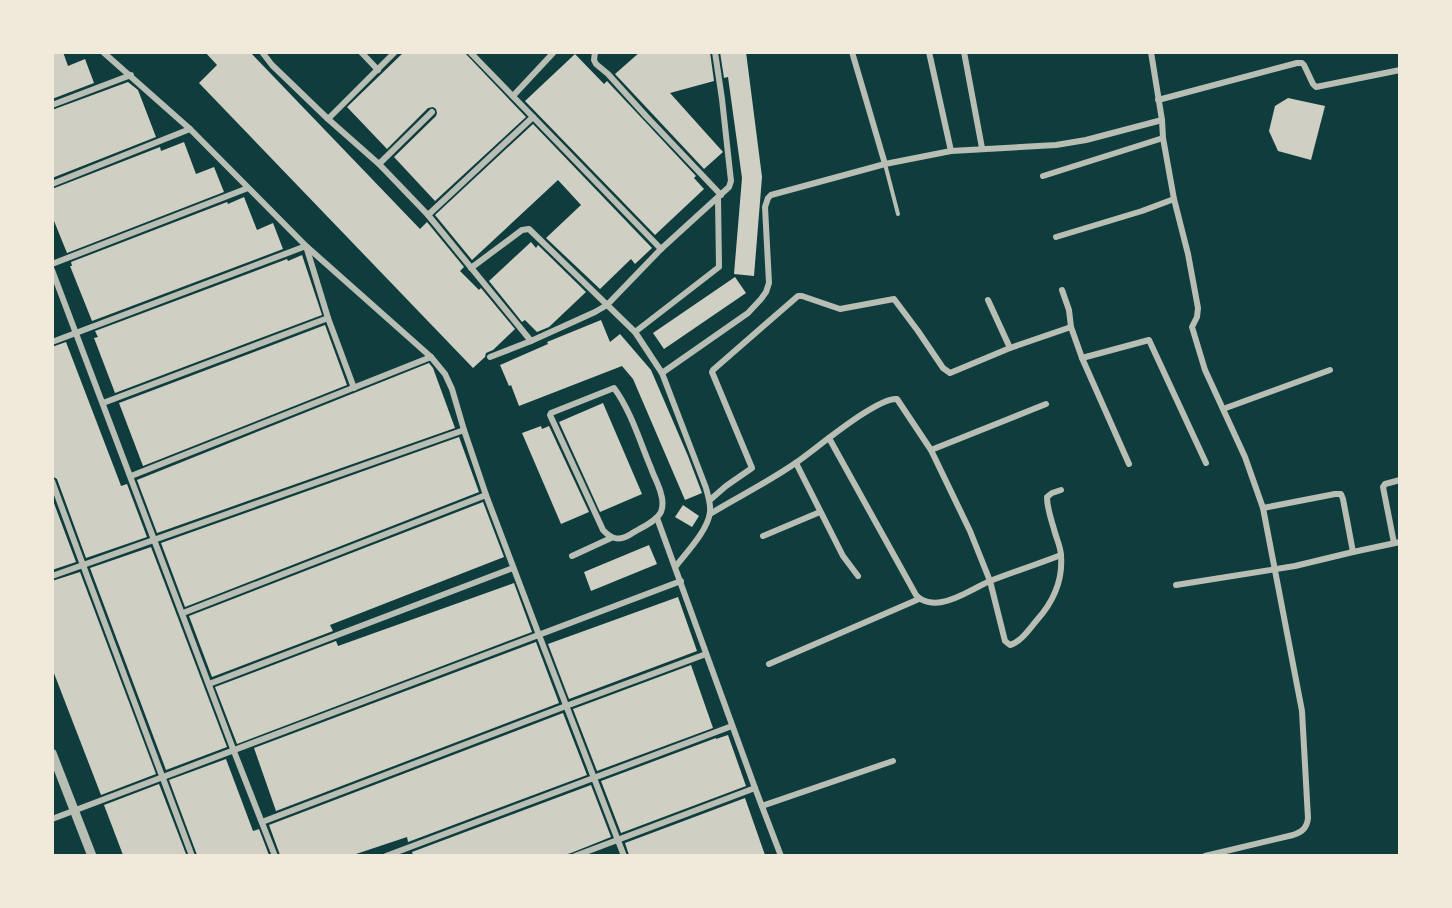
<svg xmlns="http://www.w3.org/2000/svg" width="1452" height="908" viewBox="0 0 1452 908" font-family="'Roboto Condensed',sans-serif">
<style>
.building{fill:#cfcfc3}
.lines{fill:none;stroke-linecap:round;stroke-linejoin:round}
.service{stroke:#b8beb3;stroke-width:4}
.minor{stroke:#b8beb3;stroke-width:6}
.tertiary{stroke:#b8beb3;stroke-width:9}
</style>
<rect width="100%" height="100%" fill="#0f3d3e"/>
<g class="building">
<polygon points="52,52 63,52 68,66 85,59 94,83 52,99"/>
<polygon points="205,52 250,52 420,229 427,222 464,267 460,271 479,290 481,288 515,329 493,350 486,353 485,357 473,368 199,83 217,65"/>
<polygon points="404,52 464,52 526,117 435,201 394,157 436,116 437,113 436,109 433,107 428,108 387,149 347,107"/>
<polygon points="640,52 710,52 714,81 670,93 723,152 704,169 615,74"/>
<polygon points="720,52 746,52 762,177 754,276 734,274 742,178 728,77 724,78"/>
<polygon points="575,54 604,84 607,81 696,176 694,178 704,189 655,235 525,101"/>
<polygon points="128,82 138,90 156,137 52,178 52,110"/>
<polygon points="1288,98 1325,106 1311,160 1278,151 1269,131 1275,106"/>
<polygon points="533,124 652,248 635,264 631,259 600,289 546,238 581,205 558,180 472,260 435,215"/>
<polygon points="184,142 196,174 214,167 224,192 67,253 52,216 52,189 160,147 161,151"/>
<polygon points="244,197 257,230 273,223 283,249 92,321 70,266 72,266 71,262 227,202 228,204"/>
<polygon points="531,242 536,248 538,245 586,292 549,327 537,332 525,320 522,322 489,281"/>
<polygon points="302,255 322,315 115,393 94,338 98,337 95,331 287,259 288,261"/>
<polygon points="735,277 746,293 664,349 653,333"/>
<polygon points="601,320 610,342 620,334 651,370 688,456 702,493 685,500 633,379 622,366 519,406 511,385 509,386 500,365 548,344 547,342"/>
<polygon points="325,325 347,385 143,466 119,403"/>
<polygon points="66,342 120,483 121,486 127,484 147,537 86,558 57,479 52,476 52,347"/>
<polygon points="429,363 433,368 455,428 157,533 137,480"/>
<polygon points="603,403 642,494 600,512 559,422"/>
<polygon points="541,426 542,429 549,426 589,512 561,524 522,433"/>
<polygon points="459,437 479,492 185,607 161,543"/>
<polygon points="52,498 76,562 52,570"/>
<polygon points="483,502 504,557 330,625 333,631 212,677 189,616"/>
<polygon points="683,505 699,516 692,527 675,517"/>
<polygon points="649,545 657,564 591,591 584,572"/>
<polygon points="151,547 227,747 166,770 90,568"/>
<polygon points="80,572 156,774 101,795 52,668 52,581"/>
<polygon points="514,583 532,632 237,744 215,687 336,641 338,646"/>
<polygon points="678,597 697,651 569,699 548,644"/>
<polygon points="536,642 559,703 276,811 254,748"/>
<polygon points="691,665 713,728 597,771 573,709"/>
<polygon points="563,713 587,775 408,842 407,837 353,855 280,855 269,825"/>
<polygon points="728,735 746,786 621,833 601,781 716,738 716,739"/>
<polygon points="226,759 253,831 259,829 269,855 197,855 169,780"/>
<polygon points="159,784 186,854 181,855 123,855 104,805"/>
<polygon points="591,785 611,837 571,853 564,855 413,855 412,852"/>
<polygon points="745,798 765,855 629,855 625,843"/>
</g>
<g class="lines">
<polyline class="service" points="885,164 898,214"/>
<g class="minor">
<polyline points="103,52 190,129 306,246 431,357 445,374 452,389 464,430 486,495 539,635 624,856"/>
<polyline points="262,52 272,65 328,119 379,164 428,215 531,341"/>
<polyline points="361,52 378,70"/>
<polyline points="470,52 533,117 661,249"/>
<polyline points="595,52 594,60 596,64 608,74 646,116 721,195"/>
<polyline points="852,52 885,164"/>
<polyline points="929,52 951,151"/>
<polyline points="964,52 982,148"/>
<path d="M1151 52 1162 120 1163 138 1174 199 1188 254 1198 308 1197 317 1192 327 1205 370 1245 457 1263 508 1302 711 1308 818C1307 828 1302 832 1293 835L1205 856"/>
<polyline points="513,96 554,52"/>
<polyline points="1158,100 1297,63 1302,63 1304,65 1313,84 1316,87 1400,70"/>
<polyline points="52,105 131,75"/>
<polyline points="328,119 395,52"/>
<polyline points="379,164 432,112"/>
<polyline points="1043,176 1163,138"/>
<polyline points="52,184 190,129"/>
<polyline points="428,215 533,117"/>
<polyline points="1056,237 1142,211 1174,199"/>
<polyline points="52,264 248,188"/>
<path d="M471 268 522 230 529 229 635 332 662 373 706 488C708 496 711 504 710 512 708 530 687 552 676 566"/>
<polyline points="52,270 235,754 275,856"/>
<polyline points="1062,290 1069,310 1071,327 1082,358 1129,464"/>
<polyline points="988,300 1010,348"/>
<polyline points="635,332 719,267 718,198"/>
<polyline points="52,342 306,246 328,318 354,388"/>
<polyline points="490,357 531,341 595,312 607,305 661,249 729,187 731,181 722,99 715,52"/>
<polyline points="1082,358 1149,340 1206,463"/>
<polyline points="662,373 748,313 761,299 766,292 769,283 765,207 768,198 771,195 885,164 951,151 1056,145 1086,140 1162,120"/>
<path d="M614 388C631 411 640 442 651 468 654 477 659 485 661 494 663 500 663 506 661 512 656 522 640 528 631 534 620 541 612 540 603 530L550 415 551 413Z"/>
<polyline points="103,403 328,318"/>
<polyline points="1223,409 1330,370"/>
<path d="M829 438 916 595C922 602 933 604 942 602 959 599 974 588 990 581 1013 572 1038 564 1061 555"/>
<polyline points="931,450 1046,404"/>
<polyline points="796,463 843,556 858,576"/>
<polyline points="131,476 431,357"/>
<polyline points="52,481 83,565 192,856"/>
<polyline points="710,500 726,486 752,468 712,372 713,370 798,296 802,296 840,309 894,299 918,331 943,368 950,373 1010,348 1071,327"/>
<polyline points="1263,508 1335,494 1341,494 1343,499 1353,552"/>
<path d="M710 514C738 497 770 481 797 462 816 449 877 397 897 399L931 450 970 531 990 581 1005 641 1010 645C1021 642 1030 628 1037 620 1053 602 1063 581 1061 556 1061 547 1056 538 1054 529 1051 519 1047 508 1047 497L1052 493 1061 490"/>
<polyline points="657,518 755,788 781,856"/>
<polyline points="763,536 820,512"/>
<polyline points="1394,543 1383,487 1385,484 1400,480"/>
<polyline points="572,556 611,538"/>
<polyline points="52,576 464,430"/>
<polyline points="1176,585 1295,566 1353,552 1400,542"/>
<polyline points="183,613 486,495"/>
<polyline points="769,664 919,599"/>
<polyline points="209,684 513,568"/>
<polyline points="762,806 893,761"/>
<polyline points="52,819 681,581"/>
<polyline points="262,822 566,706 706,654"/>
<polyline points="386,856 732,726"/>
<polyline points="575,856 755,788"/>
</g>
<polyline class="tertiary" points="52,753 92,856"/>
</g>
<rect width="1452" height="908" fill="none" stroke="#f1e9da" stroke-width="108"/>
</svg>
